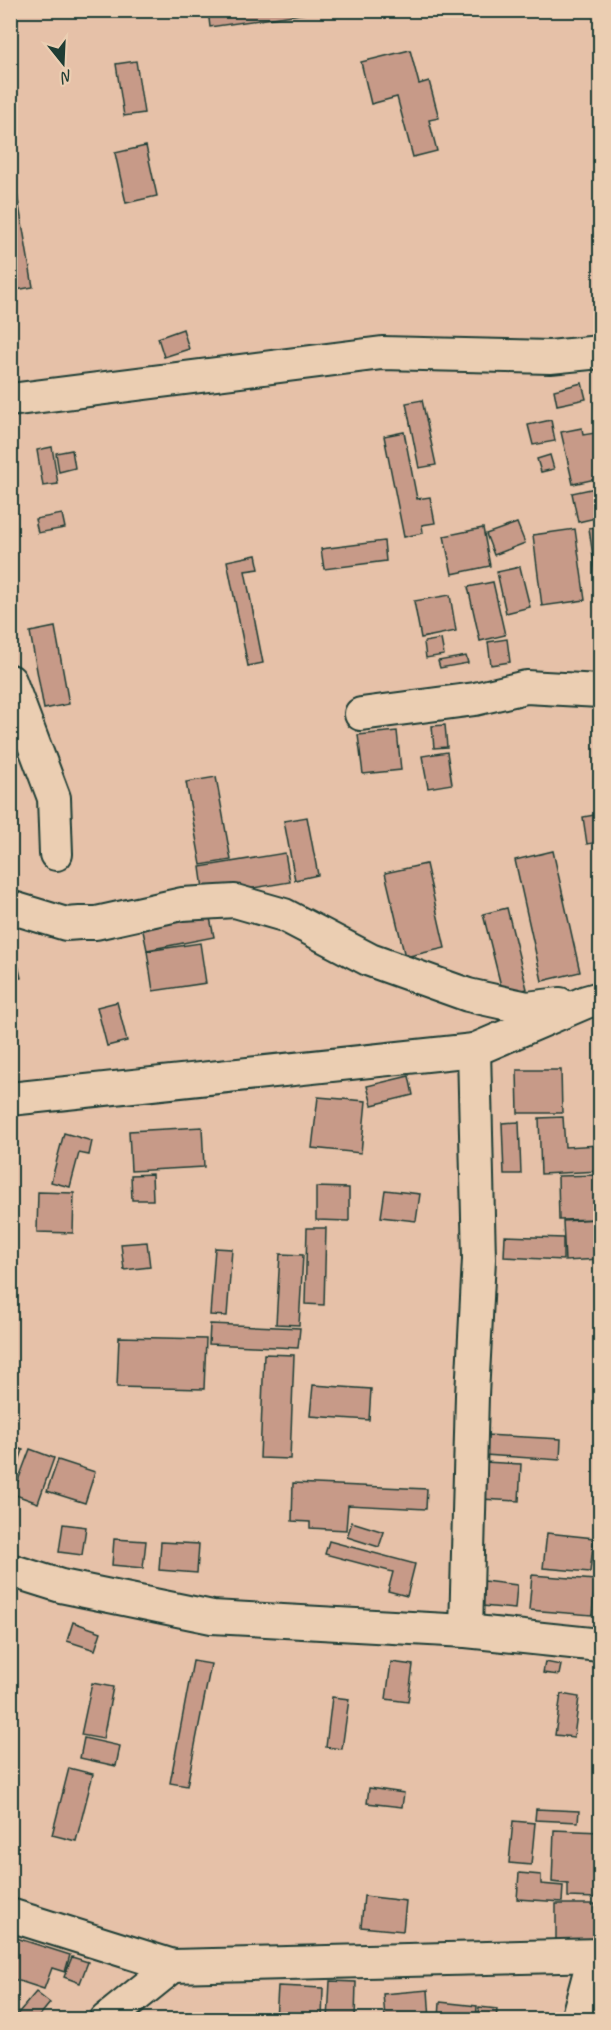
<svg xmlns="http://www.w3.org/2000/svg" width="611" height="2030" viewBox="0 0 611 2030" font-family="Caveat,sans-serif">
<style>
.building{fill:#c79a88;stroke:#1f3d34;stroke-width:1.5}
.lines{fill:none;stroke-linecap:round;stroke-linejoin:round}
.street-casing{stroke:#1f3d34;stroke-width:36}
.street{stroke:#ebceb2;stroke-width:32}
</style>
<rect width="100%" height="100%" fill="#e6c1a8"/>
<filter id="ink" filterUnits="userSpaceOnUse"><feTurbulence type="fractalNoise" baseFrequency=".0167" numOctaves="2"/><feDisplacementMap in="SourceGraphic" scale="12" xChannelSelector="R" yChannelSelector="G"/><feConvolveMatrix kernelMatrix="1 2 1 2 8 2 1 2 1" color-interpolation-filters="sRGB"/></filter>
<g filter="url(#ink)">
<g class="building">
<polygon points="208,10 328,10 210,27"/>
<polygon points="410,50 419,84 429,81 439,118 429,120 437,151 413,157 397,97 371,104 361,62"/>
<polygon points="136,61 144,113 124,116 116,64"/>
<polygon points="146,146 157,196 126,203 115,153"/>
<polygon points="17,194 33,287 10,291 10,195"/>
<polygon points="183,329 189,349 164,357 158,338"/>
<polygon points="582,383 586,399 557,405 554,390"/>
<polygon points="422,400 436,465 419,468 406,403"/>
<polygon points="551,420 555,441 533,445 528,425"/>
<polygon points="582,428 583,435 595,433 600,458 600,478 573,484 561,432"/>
<polygon points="404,432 417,499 430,497 435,523 422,525 423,533 404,537 384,436"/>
<polygon points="52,447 58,484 43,486 37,450"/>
<polygon points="72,450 75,468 59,472 56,453"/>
<polygon points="550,455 554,469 541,472 537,459"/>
<polygon points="600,487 600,517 578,522 572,493"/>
<polygon points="62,514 65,528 38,533 35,519"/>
<polygon points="517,523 525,543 494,555 486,534"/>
<polygon points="600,526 600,607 589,528"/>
<polygon points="483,528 490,566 452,574 444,536"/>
<polygon points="575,529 585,600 542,606 533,535"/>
<polygon points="384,541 386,561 324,569 321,549"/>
<polygon points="256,555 259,569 245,571 263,663 248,666 227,561"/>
<polygon points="520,567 530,607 506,613 497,572"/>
<polygon points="493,582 505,635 480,641 468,587"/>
<polygon points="450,595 456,631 421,638 414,601"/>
<polygon points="55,627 69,704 44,709 30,632"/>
<polygon points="441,639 444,655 426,658 424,642"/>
<polygon points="507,639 510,662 491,665 488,642"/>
<polygon points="466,656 468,663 440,668 438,661"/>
<polygon points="445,725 447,747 434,748 432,726"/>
<polygon points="397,731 401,770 363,774 358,735"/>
<polygon points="447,752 452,784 428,788 422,756"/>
<polygon points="216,777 231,860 201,865 186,782"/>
<polygon points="600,814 600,842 587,844 583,817"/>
<polygon points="307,817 318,875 295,880 284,821"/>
<polygon points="553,851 580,972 542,981 515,860"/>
<polygon points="285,853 290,882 204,896 200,867"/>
<polygon points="426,864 445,948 405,957 385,873"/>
<polygon points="507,908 527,989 503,994 483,914"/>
<polygon points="209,913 214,937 147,950 142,926"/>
<polygon points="11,934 21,978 10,980 10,935"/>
<polygon points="200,943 206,983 153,991 147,951"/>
<polygon points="117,1002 127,1041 107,1046 97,1007"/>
<polygon points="517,1070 561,1070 562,1113 518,1113"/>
<polygon points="409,1076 413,1095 372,1105 367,1086"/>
<polygon points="318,1097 366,1101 361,1153 312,1148"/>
<polygon points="563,1117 565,1147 600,1145 600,1171 541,1174 539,1118"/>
<polygon points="519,1122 521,1174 504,1174 502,1123"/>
<polygon points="202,1127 204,1167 131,1171 129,1131"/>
<polygon points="64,1133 92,1141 89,1155 79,1153 70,1187 51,1182"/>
<polygon points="152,1174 153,1200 132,1200 131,1175"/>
<polygon points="600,1175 600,1219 559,1220 558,1176"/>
<polygon points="316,1187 349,1188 349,1221 316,1220"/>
<polygon points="385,1190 420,1194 416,1221 381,1217"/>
<polygon points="38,1192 74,1193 73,1233 37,1232"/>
<polygon points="600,1219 600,1259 565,1261 563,1221"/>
<polygon points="307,1228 326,1228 324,1305 305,1304"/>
<polygon points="505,1236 563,1238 563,1260 504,1257"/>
<polygon points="147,1242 150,1267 124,1270 121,1244"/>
<polygon points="215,1248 232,1249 227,1316 210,1315"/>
<polygon points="280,1254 303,1255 299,1325 276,1324"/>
<polygon points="210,1324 300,1328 298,1348 209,1344"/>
<polygon points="119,1337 206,1339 204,1389 117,1387"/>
<polygon points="264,1354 294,1355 290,1459 260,1458"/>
<polygon points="313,1385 371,1389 369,1420 310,1416"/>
<polygon points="486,1435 561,1439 560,1460 485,1455"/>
<polygon points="10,1446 23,1450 10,1487"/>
<polygon points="30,1449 54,1458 38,1503 13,1494"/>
<polygon points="58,1460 95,1472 85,1503 47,1491"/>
<polygon points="484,1462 521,1464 519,1501 481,1499"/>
<polygon points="293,1483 427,1489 426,1509 348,1505 346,1530 310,1528 310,1522 292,1521"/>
<polygon points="352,1522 384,1532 379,1547 347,1537"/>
<polygon points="63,1524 86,1527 82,1555 59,1552"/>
<rect x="595" y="1530" width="5" height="34"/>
<polygon points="547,1533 594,1538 590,1572 543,1568"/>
<polygon points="114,1539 146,1541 143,1568 112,1565"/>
<polygon points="329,1541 415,1564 407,1596 388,1591 393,1572 325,1554"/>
<polygon points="161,1542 199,1544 197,1573 159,1570"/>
<polygon points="532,1575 595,1580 592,1615 529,1610"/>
<polygon points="484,1581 517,1585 515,1609 482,1606"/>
<polygon points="598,1592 600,1592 600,1622 596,1622"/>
<polygon points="73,1622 101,1632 95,1650 67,1641"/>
<polygon points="193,1661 211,1664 187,1786 170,1783"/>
<polygon points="391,1662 413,1665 408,1702 386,1699"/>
<polygon points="545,1662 561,1665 559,1675 543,1673"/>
<polygon points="92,1683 113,1687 103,1739 81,1735"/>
<polygon points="561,1694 579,1697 574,1737 555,1735"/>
<polygon points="332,1697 349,1699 342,1749 326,1747"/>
<polygon points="84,1738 120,1746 116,1766 80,1758"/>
<polygon points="69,1768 93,1774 76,1841 52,1835"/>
<polygon points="369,1788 404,1793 402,1807 367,1803"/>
<polygon points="536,1809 579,1811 578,1822 535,1820"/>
<polygon points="513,1821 535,1823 531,1865 509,1863"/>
<polygon points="554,1830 600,1832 597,1898 568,1897 568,1884 552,1882"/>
<polygon points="519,1873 541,1875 541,1884 563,1886 562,1902 517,1899"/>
<polygon points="364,1896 406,1901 403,1931 361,1927"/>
<polygon points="556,1904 595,1904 595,1946 556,1945"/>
<polygon points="10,1936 70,1955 65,1972 52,1968 44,1989 10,1978"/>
<polygon points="72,1957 88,1962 80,1983 64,1977"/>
<polygon points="330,1981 356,1982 355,2020 328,2020"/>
<polygon points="278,1986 323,1988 322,2020 276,2020"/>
<polygon points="428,1990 430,2020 405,2020 405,2016 385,2017 383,1994"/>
<polygon points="36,1992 50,2003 36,2020 16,2020 14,2018"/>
<polygon points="440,2002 477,2006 476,2020 439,2020"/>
<polygon points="479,2007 497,2009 496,2020 478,2020"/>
</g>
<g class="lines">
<g class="street-casing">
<g id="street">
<polyline points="10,400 382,353 550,357 600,352"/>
<polyline points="10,681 54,798 56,854"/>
<polyline points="361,714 475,699 526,687 600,691"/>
<polyline points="10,907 66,924 80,923 96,923 182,904 235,901 284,915 370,960 468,995 527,1008 560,1004"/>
<polyline points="10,1099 474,1050"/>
<polyline points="10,1570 61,1586 212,1617 466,1631 600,1645"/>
<polyline points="466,1631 472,1395 479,1259 474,1050 586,1002 600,998"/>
<polyline points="10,1915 173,1966 600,1955"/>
<polyline points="106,2020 173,1966"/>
<polyline points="577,2020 594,1956"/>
</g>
</g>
<use href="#street" class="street"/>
</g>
</g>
<rect width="611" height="2030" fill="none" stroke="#ebceb2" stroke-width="36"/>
<rect x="18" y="18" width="575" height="1994" fill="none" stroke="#1f3d34" stroke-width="2" filter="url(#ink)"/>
<g transform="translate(63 63) rotate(162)" stroke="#ebceb2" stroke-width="4.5" paint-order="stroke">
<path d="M0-4.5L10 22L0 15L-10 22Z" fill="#1f3d34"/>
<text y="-9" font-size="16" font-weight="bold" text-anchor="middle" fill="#1f3d34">N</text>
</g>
</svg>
